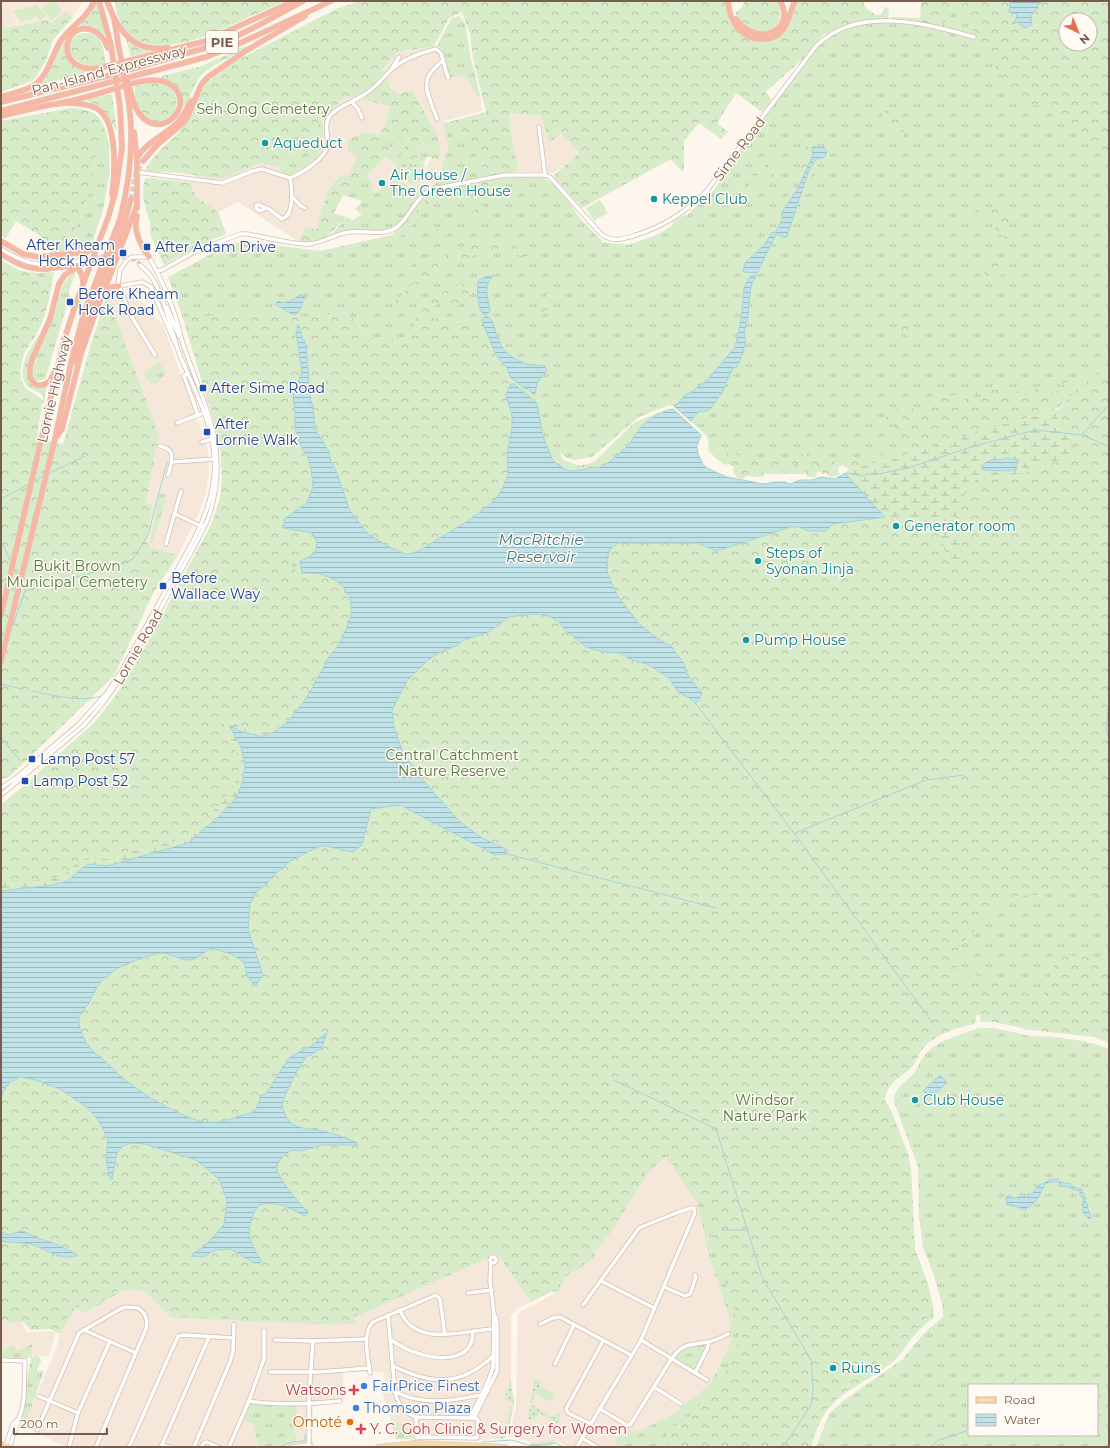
<svg xmlns="http://www.w3.org/2000/svg" width="1110" height="1448" viewBox="0 0 1110 1448" font-family="Montserrat,sans-serif">
<style>
.residential{fill:#f5e8da}
.commercial{fill:#fde8e0}
.grass{fill:url(#grass-tufts);fill-rule:evenodd}
.forest{fill:url(#forest-crowns);fill-rule:evenodd}
.wetland{fill:url(#wetland-marsh)}
.garden{fill:url(#garden-dots)}
.pitch{fill:#d8ecc9}
.water{fill:url(#water-rules);stroke:#a5d3da}
.lines{fill:none;stroke-linecap:round;stroke-linejoin:round}
.stream{stroke:#a5d3da;stroke-width:1}
.minor-tunnel{stroke:#dcd0c4;stroke-width:3.5;stroke-dasharray:3.5 2;stroke-linecap:butt}
.highway-tunnel{stroke:#dcd0c4;stroke-width:5;stroke-dasharray:5 2.5;stroke-linecap:butt}
.minor-casing{stroke:#d1beb0;stroke-width:5}
.major-casing{stroke:#dad1cd;stroke-width:6}
.highway-casing{stroke:#dad1cd;stroke-width:6}
.minor{stroke:#fff;stroke-width:3.5}
.major{stroke:#fbd9a5;stroke-width:4.5}
.highway{stroke:#f7b7a3;stroke-width:5}
.highway-bridge-casing{stroke:#dad1cd;stroke-width:6;stroke-linecap:butt}
.highway-bridge{stroke:#f7b7a3;stroke-width:5}
.culture-dot{fill:#0f9aa8;stroke:#fffaf3;stroke-width:1.5}
.transit-dot{fill:#1a4fb4;stroke:#fffaf3;stroke-width:1.5}
.shop-dot{fill:#3f7fe0;stroke:#fffaf3;stroke-width:1.5}
.health-dot{fill:#e0444e;stroke:#fffaf3;stroke-width:1.5}
.food-dot{fill:#e8710a;stroke:#fffaf3;stroke-width:1.5}
.labels{text-anchor:middle;dominant-baseline:central;stroke-width:3;stroke-linejoin:round;paint-order:stroke}
.shield{fill:#fffaf3;stroke:#a28b7f;stroke-width:1}
.shield-label{font-size:13px;font-weight:bold;fill:#7a5c4d}
.street-label{font-size:14px;fill:#7a5c4d;stroke:#fffaf3}
.park-label{font-size:14px;fill:#537a41;stroke:#fffaf3}
.culture-label{font-size:14px;fill:#0d838f;stroke:#fffaf3;text-anchor:start}
.transit-label{font-size:14px;fill:#164399;stroke:#fffaf3;text-anchor:start}
.shop-label{font-size:14px;fill:#366cbe;stroke:#fffaf3;text-anchor:start}
.health-label{font-size:14px;fill:#be3a42;stroke:#fffaf3;text-anchor:end}
.food-label{font-size:14px;fill:#c56008;stroke:#fffaf3;text-anchor:end}
.water-label{font-size:15px;font-style:italic;fill:#437c86;stroke:#fffaf3}
</style>
<defs>
<pattern id="grass-tufts" width="24" height="20" patternUnits="userSpaceOnUse"><rect width="24" height="20" fill="#d8ecc9"/><path d="M3 7l-1-3M5 7V3M7 7l1-3M15 17l-1-3M17 17v-4M19 17l1-3" fill="none" stroke="#b4c2a5"/></pattern>
<pattern id="forest-crowns" width="20" height="18" patternUnits="userSpaceOnUse"><rect width="20" height="18" fill="#d8ecc9"/><path d="M2 6a3 3 0 1 1 6 0M12 15a3 3 0 1 1 6 0" fill="none" stroke="#b4c2a5"/></pattern>
<pattern id="wetland-marsh" width="20" height="14" patternUnits="userSpaceOnUse"><rect width="20" height="14" fill="#d8ecc9"/><path d="M1 5h8M5 5V1M11 12h8M15 12V8" fill="none" stroke="#b4c2a5"/></pattern>
<pattern id="garden-dots" width="8" height="8" patternUnits="userSpaceOnUse"><rect width="8" height="8" fill="#d8ecc9"/><path d="M2 2h.1M6 6h.1" fill="none" stroke="#b4c2a5" stroke-width="1.8" stroke-linecap="round"/></pattern>
<pattern id="water-rules" width="6" height="5" patternUnits="userSpaceOnUse"><rect width="6" height="5" fill="#bfe3e8"/><path d="M0 2.5h6" fill="none" stroke="#a0bbbe"/></pattern>
</defs>
<rect width="100%" height="100%" fill="#fdf6ec"/>
<g class="residential">
<polygon points="1,1 8,1 16,26 1,29"/>
<polygon points="437,45 441,47 443,51 444,61 464,75 477,95 480,96 482,111 444,121 462,134 483,177 434,186 421,192 410,188 386,199 343,195 390,149 409,137 394,169 411,185 414,183 419,184 431,158 438,161 441,153 437,135 412,89 401,94 390,89 383,69 397,52"/>
<polygon points="346,95 390,106 385,126 379,135 364,132 358,157 348,175 328,190 316,230 305,226 299,242 238,202 218,212 196,196 191,185 197,175 222,179 260,163 278,167 282,172 323,135 322,118"/>
<polygon points="510,112 541,116 549,143 561,133 579,154 554,173 519,171 511,135"/>
<polygon points="133,292 163,325 208,450 209,473 206,493 199,513 178,555 149,547 146,541 153,505 146,501 159,435 107,294"/>
<polygon points="668,1157 697,1203 709,1257 729,1317 731,1341 710,1384 673,1414 640,1431 628,1431 616,1438 615,1447 567,1447 556,1440 534,1443 514,1437 509,1437 516,1407 518,1313 559,1291 567,1275 582,1267 611,1232 650,1170"/>
<polygon points="494,1248 531,1302 517,1309 511,1316 511,1382 514,1403 507,1435 505,1438 481,1440 415,1438 414,1430 413,1429 394,1429 382,1391 386,1388 384,1372 343,1372 343,1402 315,1405 313,1407 312,1438 314,1447 65,1447 27,1427 28,1425 25,1423 57,1346 60,1334 76,1308 87,1313 124,1290 145,1291 171,1318 337,1325 491,1257"/>
<polygon points="1,1320 21,1320 26,1332 56,1331 49,1356 1,1356"/>
</g>
<polygon class="commercial" points="8,1 83,1 73,17 66,11 51,23 48,20 16,26"/>
<g class="grass">
<path d="M951 1H965L1109 162V363L1057 409 875 462 844 464 825 471 803 474H764L734 467 709 452 708 440 705 434 673 406 669 405 639 417 592 457 574 460 565 457 559 451 563 460 580 466 594 462 634 423 659 412 693 457 711 474 768 489 849 477 950 446 1062 409 1109 364V1035L833 984 825 993 892 1112 908 1154 911 1170 915 1249 929 1288 932 1302 934 1318C926 1323 919 1329 914 1336 907 1344 903 1352 895 1360 872 1380 837 1391 822 1418 817 1427 814 1438 811 1447H615L616 1438 628 1431H640L673 1414 710 1384 731 1341 729 1317 709 1257 697 1203 667 1157 650 1170 611 1232 582 1267 567 1275 559 1291 556 1293 552 1291 531 1302 494 1249 491 1257 337 1325 171 1318 145 1291 124 1290 86 1313 76 1308 60 1334 39 1323 1 1320V805C13 794 27 785 38 773L94 723 121 689 191 565 212 523 220 499 222 478 221 452 214 422 183 318 168 277 232 243 251 242 320 251 392 235 427 191 477 181 539 175 559 187 579 217 603 242 628 245 659 234 686 216 713 191 768 111 820 43 845 28 867 24 890 22 938 29 948 20ZM343 312 358 322 363 336 378 339 405 337 432 318 464 322 384 344 312 318Z"/>
<polygon points="459,16 465,23 466,28 471,61 474,69 480,96 477,96 464,75 451,78 444,60 443,51 441,47 437,45 452,18"/>
<path d="M322 118C323 127 324 136 323 144 322 158 300 170 289 176L282 172 278 167 308 143Z"/>
<polygon points="443,123 445,123 462,134 472,149 482,158 483,177 434,186 442,168 449,144"/>
<polygon points="393,135 409,137 397,164 386,156 368,175 368,178 371,179 372,190 374,193 380,191 381,188 391,186 391,182 396,181 398,178 410,188 421,192 403,219 396,226 386,231 349,230 329,237 347,217 353,220 362,214 355,209 362,201 343,195 390,149 387,141"/>
<polygon points="424,142 431,147 428,156 423,163 425,167 419,184 414,183 414,178 409,177 406,169 407,163 414,165"/>
<polygon points="109,143 110,172 103,210 93,240 89,246 84,248 49,254 52,249 55,250 65,239 73,236 90,190 98,149"/>
<path d="M76 270 69 292 70 295 46 377C41 383 33 382 32 373 32 368 34 364 36 360L35 359C41 346 47 333 52 319 58 302 60 282 76 270Z"/>
<polygon points="27,272 39,273 54,272 51,287"/>
<path d="M40 333 30 357 31 358 30 381 47 386 43 407V395C38 391 31 391 27 385 14 370 32 346 40 333Z"/>
<polygon points="159,362 166,373 157,383 153,384 147,379 144,373"/>
<polygon points="159,493 167,495 153,543 150,543"/>
<path d="M979 1028H994L1030 1036 1055 1037 1076 1040 1092 1043 1109 1049V1447H816L829 1414 843 1401 903 1359 925 1332 943 1317 942 1304 933 1273 923 1247 919 1217 918 1167 893 1099C897 1087 904 1083 912 1075 918 1070 919 1062 924 1056 936 1040 961 1035 979 1028ZM969 1385H1097V1435H969Z"/>
<polygon points="709,1342 695,1373 672,1358 680,1348"/>
<polygon points="32,1344 32,1358 35,1355 40,1358 41,1361 37,1371 44,1371 25,1425 18,1423 31,1358 16,1358 16,1360 1,1360 1,1351 13,1345 17,1351"/>
<polygon points="248,1402 297,1404 294,1434 297,1435 296,1442 292,1442 278,1447 259,1447 252,1424 244,1421 243,1423 240,1421"/>
<path d="M390 1420C399 1422 404 1428 413 1429L414 1439H396Z"/>
<polygon points="556,1440 551,1447 534,1447 530,1444 531,1442 534,1443"/>
</g>
<g class="forest">
<path d="M96 1H97L106 35C96 29 88 25 77 29L92 11Z"/>
<path d="M114 1H285C272 7 258 13 245 19 215 33 159 61 129 34 120 25 117 13 114 1Z"/>
<path d="M359 1H726L733 21 752 38 774 36 780 30 795 1H864V6L870 11 876 15H880L883 11 884 7 889 8 888 19 853 22 823 35 802 60 765 92 772 100 762 112 736 93 717 123 728 132 721 139 699 123 684 141V170L682 172 671 159 582 208 553 176 579 153 561 133 549 143 541 116 510 113 511 135 519 171 483 177 482 158 472 149 462 134 445 123 486 112 473 59 470 34 462 12 449 18 434 46 397 52 383 69 391 89 401 94 412 89 437 135 441 153 438 161 428 156 431 147 424 142 414 165 407 163 406 169 409 177 414 178V183L411 185 394 169 409 138 393 135 387 141 391 149 343 195 334 213 346 217 328 236 309 243 299 242 305 226 316 230 328 190 340 176 348 175 358 157 348 152V140L364 132 379 135 385 126 390 106 346 96 322 118 308 143 278 167 260 163 222 179 181 173 145 171C156 149 169 145 183 127 187 122 191 117 194 111 197 105 198 97 201 91 208 79 223 70 234 62L336 9Z"/>
<path d="M745 1H777C787 20 774 40 753 30 745 27 740 20 735 13L742 7Z"/>
<path d="M923 1H952C948 14 956 16 940 26L908 20 892 19V17L920 18 921 2Z"/>
<path d="M965 1H1086L1109 3V163C1089 144 1070 122 1045 109 1034 103 1021 104 1010 97V91L994 63 974 32 967 15 961 8 965 3ZM1066 20H1090V44H1066Z"/>
<polygon points="66,11 73,17 53,40 45,63 35,78 32,81 1,92 1,29 48,20 51,23"/>
<path d="M85 33C104 33 103 49 106 64 102 65 98 67 94 66 69 66 59 37 85 33Z"/>
<path d="M67 38C61 58 71 67 90 71L37 87 47 76 53 65 59 50Z"/>
<polygon points="126,39 139,47 152,52 131,56"/>
<path d="M245 46 246 48C233 56 210 65 200 77 194 85 190 96 186 106H182C182 93 176 82 162 79V76L202 66Z"/>
<path d="M151 83C166 83 180 90 176 107 175 112 172 117 167 120 155 127 142 115 137 105 134 99 135 92 135 86Z"/>
<path d="M112 94 117 131C106 115 103 108 85 100Z"/>
<path d="M71 108C99 110 102 117 109 143L98 149 90 190 73 236 65 239 55 250 38 243 42 237 16 221 6 238 1 235V121Z"/>
<path d="M898 109 900 112 899 115C902 124 906 138 901 147L899 146 901 140 897 137 893 136V131L886 127 883 119V114L886 110Z"/>
<path d="M810 145H814C817 155 816 159 811 168L819 180 817 182 808 181 799 172C800 166 804 162 805 156 806 152 805 150 806 146Z"/>
<path d="M773 158 777 159C776 176 773 179 757 185L754 184 752 187H748L746 184 747 182 756 178 755 175 753 176 751 173 757 167 761 169Z"/>
<polygon points="145,178 151,178 193,183 191,185 196,196 218,212 226,234 193,249 164,265 151,236 150,223 143,198 143,188"/>
<path d="M478 181 492 182 495 185 491 187H483L459 196 449 191 443 193 438 201 428 207 429 209C426 214 422 213 419 217 413 224 407 235 398 237L396 235 397 232 411 217 430 195 442 189Z"/>
<path d="M994 195 999 202 995 207 1002 209 1010 218C1007 225 1012 230 1009 237L1005 239 991 223V219L999 216 986 213 978 218 976 224 972 221 974 211 977 208 994 207 988 200V197Z"/>
<polygon points="481,206 484,206 488,210 485,212 482,217 471,223 464,217 466,215 469,214"/>
<path d="M441 226H445L448 233 446 235 427 250 428 253C424 258 416 263 410 267L407 266 406 263 407 260 421 251 423 245Z"/>
<path d="M508 242C515 247 522 247 528 255L524 257 515 254 496 253 485 255 480 253 474 256 458 261 449 262 438 275 436 280 429 285 427 284 420 292 411 293 407 296V300L395 312 393 310 395 301 411 285 420 278 424 271 429 266 438 263 452 251 470 244 483 243 504 244Z"/>
<path d="M982 259 1002 265C1004 272 1000 278 994 282 987 276 978 270 978 260Z"/>
<path d="M1 260 18 270 27 272 51 287C49 302 45 317 38 331 35 338 30 343 26 350 22 359 17 376 24 386 29 393 38 394 43 401L38 428V438L63 444 88 354 107 294 159 435 146 501 153 505 146 541 149 547 178 555 153 594 114 676 9 777 1 779Z"/>
<path d="M457 284H461L471 293C461 305 455 312 440 302L434 307 432 314 424 323 432 318 471 323 479 329 483 336 491 342 496 355 507 368 510 377 511 384 506 395 512 416V426L507 454 508 468 507 478 502 489 496 499 485 509 438 540 415 553 406 554 387 546 368 534 350 511 337 473 331 462 329 451 315 429 313 408 310 395 306 345 301 334 299 325 296 333 302 371 293 397 295 412V428L301 446 307 456 311 468 313 487 307 503 284 519 286 529H298L313 533C326 552 308 560 291 563V566L298 573 322 574 340 585 351 602 349 621 311 690 280 728 262 736 229 725 231 723 225 720 222 721 221 724 225 728 229 725 241 747 242 779 205 829 152 852 75 875 1 891V805L20 789 30 782 38 773 74 741 94 723 110 704 130 675 212 523 220 499 222 478 221 452 214 422 183 318 238 313 289 314 311 318 343 312 358 322 363 336 378 339 405 337 421 326 415 327 413 326 415 322 414 319C418 317 420 313 423 310 433 299 444 290 457 284Z"/>
<path d="M553 286 556 289C554 299 549 306 545 314L539 312V310C545 303 546 291 553 286Z"/>
<polygon points="905,323 910,328 919,331 916,334 910,338 897,330"/>
<path d="M1109 363V893L1105 897 1058 892 1045 894 1018 896 1016 895C1012 899 1005 900 1000 904 994 908 958 947 957 952 955 963 958 973 964 981L971 973 1042 999 1058 954 1109 960V1043L1094 1037 1077 1035 1030 1030 995 1022H980L981 1015H976L975 1024C957 1028 938 1033 925 1046 918 1053 917 1063 910 1069 899 1078 887 1084 885 1099 884 1107 891 1118 895 1125L889 1127 888 1130 895 1141H902L911 1170 915 1249 929 1288 932 1302 933 1311 930 1316 912 1333 895 1358 839 1396 829 1405 816 1425 809 1447H669C664 1441 666 1430 673 1427 680 1423 688 1421 691 1413L721 1383 738 1342V1326L735 1310 729 1294 719 1260V1254L713 1242 715 1240 710 1229 712 1219 709 1216 712 1210C710 1209 708 1208 706 1207 700 1204 694 1186 687 1179L684 1182 668 1157H674L670 1152 652 1164 648 1169 640 1180 642 1181 611 1232 607 1236H604L594 1249 595 1255 589 1261 565 1274 556 1290 532 1300 497 1254 495 1253 452 1272 443 1271 436 1278 354 1315 355 1324 260 1321 171 1315 146 1288 139 1287 123 1288 87 1310 76 1305 67 1318 61 1322 62 1326 59 1331 53 1329 31 1330 23 1322 20 1321 17 1322 10 1323 7 1319H1V1241C11 1243 21 1242 30 1244 42 1247 53 1254 66 1257L75 1253C56 1245 39 1237 19 1233 12 1231 9 1236 1 1232V1099C3 1092 7 1083 14 1079 19 1077 22 1078 26 1079 29 1079 32 1079 35 1080 57 1083 91 1106 102 1125 111 1141 106 1142 106 1158 106 1163 108 1170 109 1176H113L116 1157 122 1146 130 1143 145 1144 196 1160 219 1179 227 1200 224 1225 204 1247 193 1256C206 1258 203 1256 214 1251 229 1243 242 1255 254 1263L261 1261 250 1239 249 1232 253 1217 257 1208 259 1205 265 1204H278L290 1208 308 1212C300 1204 274 1175 277 1165 280 1158 286 1154 292 1150L300 1151 323 1145H358L356 1142C345 1138 334 1133 323 1131 308 1128 291 1130 285 1114 283 1110 282 1107 282 1102L295 1075 306 1057 321 1049 327 1033 311 1046 290 1057 282 1068 266 1094 259 1096 260 1099 255 1112C238 1114 223 1124 205 1122 171 1117 127 1084 104 1060 100 1056 96 1054 92 1050 86 1043 80 1033 79 1023 77 1013 85 1010 89 1003 93 997 94 990 99 984 112 970 128 964 146 958 150 956 155 954 160 954 169 953 181 958 190 960L206 950 213 948 224 952 231 954 244 962 245 965 263 975 248 930 250 904 257 891 266 885 272 876 292 860 318 847 325 846 353 852 362 845 371 809 400 805 478 846 483 848 494 855 504 848 482 838 460 822 423 780 402 750 394 727 392 710 407 681 428 660 444 650 456 646 464 640 472 638 498 625 509 617 531 614 548 615 559 622 567 632 603 652 620 653 632 660 647 664 669 678 679 693 688 696 699 689 690 678 671 646 660 640 640 625 617 595 607 572 608 555 611 548 618 543H696L720 551 734 545 791 527H799L808 531 833 524 885 517 915 519 937 523 950 567 963 560 955 507 977 478 998 476 1078 453 1057 417V411L992 427 894 459 849 468H846L843 465 839 467 838 470 839 475 832 477 828 476 827 473 822 474V468L818 465 815 466 817 473 815 477H807L805 473 807 470 805 468 802 467 800 470 797 468V463C789 463 783 470 775 471L771 469 769 464H767L762 469 764 472V477L746 476 743 479 738 478 733 472 734 466 729 464 725 465 714 457 711 451 713 449 716 448 718 454 721 456 729 454 739 455 741 458 739 461 740 463H743L747 458H752L755 456 761 457 767 460 776 456 783 458 791 455 812 454 819 457H826L835 458 834 464 830 465V469C841 467 842 456 857 457L859 460H861L873 453 878 455 884 454 887 458C888 458 893 457 894 456 899 453 902 440 902 434L896 428V425L904 422 905 418H894L889 424 886 421V415L890 411 905 408 913 409 917 414 920 413 923 407 928 401 956 395 960 403H965L966 398 968 395H972L976 398 982 397 984 391 1007 388 1010 390 1009 401H1015L1017 398 1016 392 1020 390 1026 395 1034 393 1035 387 1047 385 1049 383 1066 376 1069 378 1070 381 1061 386 1058 382 1053 383 1051 389 1053 392 1061 391 1062 394 1058 398 1055 397C1050 401 1050 403 1052 409L1057 411 1073 393Z"/>
</g>
<g class="wetland">
<polygon points="1057,411 1057,417 1079,453 1020,474 977,478 955,507 963,560 950,567 937,524 915,519 885,517 845,473 849,468 894,459 992,427"/>
<path d="M296 573C320 570 353 581 352 610 351 621 344 635 339 644 336 649 332 652 329 657 317 679 289 738 259 736 257 735 254 736 252 735 245 734 236 729 230 725L231 730 241 747 243 758 245 766 242 784 236 798 218 818 188 843 107 866 89 865 81 869 67 881 52 885 1 891V881C18 880 51 882 65 874 72 869 76 861 85 859 92 857 99 859 106 859 114 859 123 856 129 852 144 848 171 844 183 837 194 832 227 798 233 787 237 781 239 771 239 763 239 749 226 735 227 726 239 715 254 744 277 727 300 710 312 685 325 661 333 647 343 636 347 621 354 600 342 581 322 576 314 574 305 575 297 575Z"/>
</g>
<g class="garden">
<polygon points="535,1379 542,1382 532,1402 533,1405 549,1416 559,1414 561,1417 552,1434 549,1432 554,1421 539,1413 534,1420 527,1419 531,1405 530,1398"/>
<path d="M511 1380 514 1403 507 1435 505 1438 495 1439V1437H502L504 1431 502 1430 500 1434 494 1433C502 1429 506 1424 509 1417L508 1415 510 1414 511 1410H508L510 1407H512L513 1404 509 1401 504 1399Z"/>
</g>
<g class="pitch">
<polygon points="50,1 55,1 63,11 51,21 41,8"/>
<polygon points="36,4 46,16 40,21 36,16 29,21 27,19 22,23 13,12 19,8 21,10 27,5 30,8"/>
<polygon points="600,200 608,213 594,221 586,208"/>
<polygon points="686,214 693,227 680,235 672,222"/>
<polygon points="541,1386 555,1394 550,1402 536,1394"/>
</g>
<g class="water">
<polygon points="1015,1 1041,1 1041,3 1038,4 1038,8 1031,15 1032,25 1024,28 1017,22 1012,24 1016,19 1017,14 1009,12 1010,3"/>
<polygon points="812,147 824,147 827,152 824,158 817,158 809,170 787,236 785,238 776,234 757,273 744,272 743,271 745,263 765,244 772,232 775,233 782,220 782,212 798,188 813,155"/>
<path d="M752 275 756 276C755 279 752 282 751 286L748 317 744 332 746 340 743 353 737 367 733 368 731 372 722 393 711 408 704 412H698L691 421 675 407 686 394 690 393 706 381 721 364 734 348 736 343 741 320 744 288 748 279Z"/>
<path d="M487 276H493C482 286 489 300 490 312L484 315C477 308 477 291 478 282L479 280Z"/>
<path d="M299 295 303 296 305 298C301 305 302 311 294 315L276 305V303L278 301C285 305 294 300 299 295Z"/>
<path d="M487 316C494 320 494 329 497 335 499 341 502 348 506 352 516 361 531 368 544 365L547 370 537 383 535 394H533L528 389H525L510 377 507 368 496 355 482 321 483 318Z"/>
<path d="M298 325H299L301 334 306 345 310 395 313 408 315 429 329 451 331 462 337 473 350 511 368 534 387 546 406 554 415 553 422 549 461 525 485 509 496 499 502 489 507 478 508 468 507 454 512 426V416L506 394 511 384H514L537 403 543 436 552 459 558 465 569 471 583 470 591 467 598 468 608 463 618 455 631 442 634 436 642 426 651 418 667 410 673 409 701 435 697 446 698 454 703 464 707 468 727 477 764 484 774 482H785L790 484 800 480H812L821 477 835 479 845 473 885 517 833 524 826 531H808L799 527H791L717 551 696 543H618L611 548 608 555 607 572 617 595 640 625 660 640 671 646 685 665V670L690 678 702 693 699 700 696 703 688 697 679 693 669 678 647 664 632 660 620 653 603 652 586 647 567 632 559 622 548 615 531 614 509 617 489 632 464 640 456 646 444 650 428 660 407 681 392 710 394 727 402 750 423 780 460 822 482 838 504 848 507 854 494 855 483 848 478 846 400 805 371 809 362 845 353 852 325 846 318 847 292 860 272 876 266 885 257 891 250 904 248 930 263 975 255 986 247 976 244 962 231 954 224 952 213 948C205 950 198 960 190 960 180 960 170 953 160 953 152 954 128 963 120 967 112 972 102 979 97 987 94 992 92 998 89 1003 85 1010 77 1013 79 1023 80 1034 88 1047 96 1054 99 1056 102 1057 104 1060 125 1082 149 1099 177 1112 186 1116 196 1121 205 1122 223 1124 238 1115 255 1112L260 1099 259 1096 266 1094 282 1068 290 1057 311 1046 326 1033H327L321 1049 306 1057 295 1075 282 1102C282 1107 283 1110 285 1114 291 1130 308 1128 323 1131 334 1133 345 1138 356 1142L358 1145H323L300 1151 292 1150C286 1154 280 1158 277 1165 274 1175 300 1204 308 1212L307 1214 305 1216C290 1208 276 1200 259 1205 253 1212 247 1229 250 1238 252 1246 258 1254 261 1261V1263H254L231 1249 215 1250 203 1257 193 1256 192 1254 204 1247 224 1225 227 1200 219 1179 196 1160 145 1144 130 1143 123 1146 118 1151 116 1157 112 1180 109 1176 106 1158 108 1139 101 1125 95 1116 85 1106 60 1089 36 1080 20 1077 9 1083 3 1092 1 1099V891L52 885 67 881 81 869 89 864 107 866 188 843 218 817 236 798 242 784 245 766 241 747 229 725C232 726 233 728 236 729 243 733 250 734 257 735 261 736 257 737 262 736 292 731 315 683 328 659 331 654 335 650 339 644 343 638 346 629 349 622 356 603 347 585 329 577 321 573 311 573 302 573L300 561C306 559 312 556 316 551L317 542 312 533 284 528V519L307 503 313 487 311 468 307 456 301 446 295 428V412L293 397 302 371 296 333Z"/>
<path d="M1006 458 1018 460V462L1016 465 1017 469 1009 471 983 470 982 466C992 456 995 462 1006 458Z"/>
<polygon points="940,1075 947,1083 930,1098 923,1091"/>
<path d="M1058 1179 1062 1183H1070L1073 1187 1081 1189C1087 1198 1085 1207 1091 1215V1218L1089 1219 1083 1213V1198L1080 1195V1191L1074 1190 1070 1187 1062 1186 1058 1182H1050L1045 1184 1037 1200 1025 1210C1018 1209 1015 1203 1007 1205L1006 1198 1009 1195 1013 1198 1019 1197 1021 1193 1027 1198 1029 1196 1027 1194H1032L1039 1185 1050 1180Z"/>
<path d="M21 1231 25 1232 37 1238 51 1242 75 1253V1256C60 1261 45 1248 30 1244 20 1242 11 1243 1 1241V1232L9 1235Z"/>
</g>
<g class="lines">
<g class="stream">
<polyline points="811,161 813,154"/>
<polyline points="1083,434 1109,404"/>
<polyline points="48,474 85,456"/>
<polyline points="846,474 849,473 861,476 868,474 878,474 908,468 971,447 1035,430 1083,435 1109,447"/>
<polyline points="34,481 43,476"/>
<polyline points="1,499 29,484"/>
<polyline points="1,541 11,562"/>
<polyline points="14,569 19,579"/>
<polyline points="25,591 117,566 133,559 148,535 167,462"/>
<polyline points="13,625 25,591 22,585"/>
<polyline points="1,684 22,689"/>
<path d="M32 691C52 695 82 703 101 696"/>
<polyline points="1109,699 1106,729 1109,738"/>
<polyline points="695,703 794,833 934,1025"/>
<polyline points="1,737 20,761"/>
<polyline points="795,833 926,780 964,775"/>
<polyline points="507,854 716,908"/>
<polyline points="614,1080 716,1129 762,1277 811,1360 813,1390 811,1405 783,1447"/>
<polyline points="722,1230 747,1230"/>
<polyline points="1011,1385 1016,1378"/>
<polyline points="482,1442 512,1440 532,1446 556,1443 563,1447"/>
<polyline points="394,1443 416,1441"/>
<polyline points="279,1447 292,1442 305,1441 305,1435"/>
<polyline points="930,1447 939,1440 969,1430"/>
</g>
<g class="minor-tunnel">
<polyline points="116,256 132,259 141,264"/>
<polyline points="79,259 106,256"/>
</g>
<g class="highway-tunnel">
<polyline points="131,199 135,176 143,161"/>
<polyline points="82,264 100,259"/>
</g>
<g class="minor-casing">
<g id="minor">
<polyline points="392,68 399,57"/>
<polyline points="352,102 358,109 362,118"/>
<path d="M437 119C434 109 424 90 427 81 428 73 437 66 443 60"/>
<polyline points="539,127 545,175"/>
<path d="M136 172 222 183 253 171 262 169 290 178C302 173 327 158 328 144 328 136 324 124 329 117 337 106 354 102 365 94 375 88 382 79 390 71 402 59 420 53 436 49L441 53 448 78"/>
<polyline points="292,197 301,206 305,208"/>
<path d="M266 208 260 211 256 208V205H259L269 209 282 219 287 216C294 205 292 190 290 178"/>
<path d="M1 249C34 269 43 265 79 261"/>
<path d="M157 271 162 270 194 252 240 234H248C264 237 294 245 309 244 323 243 336 233 350 232 365 230 384 237 397 227 411 216 415 197 432 189L505 175H545L550 177 601 234C613 243 623 239 636 235 664 226 684 213 705 193L816 46C858 5 924 23 974 37"/>
<polyline points="119,286 142,282 151,287 175,343"/>
<polyline points="167,307 179,336"/>
<polyline points="188,373 184,376 198,415"/>
<polyline points="177,423 201,414"/>
<polyline points="202,442 212,439"/>
<path d="M160 446C163 447 167 448 169 450 175 455 170 469 168 475"/>
<polyline points="172,462 215,459"/>
<polyline points="175,514 203,527"/>
<polyline points="166,544 181,491"/>
<path d="M1 788 16 778 79 724 107 693 121 672 194 539C208 512 217 484 214 454 211 419 192 385 179 353 171 329 166 303 154 281 151 274 145 270 140 265"/>
<path d="M1 795 83 726C117 691 138 648 162 606 177 577 194 549 208 519 231 451 206 410 184 347 180 335 178 323 174 312 167 293 159 274 149 257H132L127 260 120 270 118 283 130 314 155 355"/>
<circle cx="493" cy="1260" r="3"/>
<polyline points="601,1281 654,1308"/>
<polyline points="664,1287 685,1296 690,1294 696,1277 695,1275"/>
<polyline points="468,1293 492,1290"/>
<path d="M400 1310C414 1348 463 1331 493 1329"/>
<path d="M388 1315 395 1392C397 1402 405 1414 416 1417L470 1418H476L478 1420 477 1438 417 1437"/>
<polyline points="540,1324 553,1318 560,1317 631,1355"/>
<polyline points="84,1330 136,1353"/>
<path d="M390 1339C397 1344 405 1349 414 1352 436 1360 473 1364 473 1331"/>
<polyline points="275,1340 313,1341 366,1339"/>
<polyline points="641,1340 707,1380"/>
<polyline points="1,1360 25,1361 24,1397 22,1409 10,1446"/>
<polyline points="555,1364 574,1325"/>
<path d="M393 1366C432 1385 460 1387 493 1356"/>
<polyline points="270,1372 320,1372 369,1368"/>
<path d="M370 1373C368 1359 362 1331 373 1322L436 1295 440 1299 445 1335"/>
<polyline points="695,1373 707,1349 709,1342"/>
<polyline points="654,1387 681,1404"/>
<path d="M395 1392C425 1406 450 1401 481 1395"/>
<polyline points="38,1396 78,1413"/>
<path d="M249 1401C279 1406 310 1404 340 1401"/>
<path d="M600 1409 627 1425H630L672 1358C683 1343 691 1345 708 1342 715 1341 722 1337 728 1334"/>
<polyline points="416,1417 417,1438"/>
<polyline points="470,1418 486,1386 493,1368 494,1314 490,1281 491,1262"/>
<polyline points="474,1418 497,1371 497,1324 496,1317"/>
<polyline points="591,1424 568,1413 566,1409 603,1341"/>
<polyline points="37,1430 79,1333 122,1308 128,1307 138,1308 144,1313 147,1321 146,1329 96,1447"/>
<polyline points="582,1438 597,1447"/>
<polyline points="6,1445 13,1424 17,1420"/>
<polyline points="162,1445 170,1447"/>
<polyline points="69,1447 78,1413 110,1341"/>
<polyline points="129,1447 178,1336 184,1335 234,1338"/>
<polyline points="161,1447 209,1337"/>
<polyline points="194,1447 230,1362 233,1351 234,1324"/>
<polyline points="201,1447 204,1443 207,1442 218,1447"/>
<polyline points="229,1447 249,1401 264,1359 264,1330"/>
<polyline points="291,1447 310,1445"/>
<polyline points="309,1447 309,1395 313,1341"/>
<polyline points="577,1447 641,1340 695,1213 694,1208 691,1208 676,1213 639,1228 583,1305"/>
</g>
</g>
<g class="major-casing">
<g id="major">
<polyline points="1,1444 11,1447"/>
<polyline points="378,1447 417,1443 505,1447"/>
</g>
</g>
<g class="highway-casing">
<g id="highway">
<polyline points="99,1 111,45"/>
<polyline points="107,1 114,18 118,43"/>
<path d="M728 1C729 20 741 39 761 39 769 39 775 38 781 32 789 24 790 11 795 1"/>
<path d="M114 18C127 41 141 51 168 48"/>
<path d="M736 19C759 50 797 28 780 1"/>
<path d="M108 48C105 40 100 33 92 30 61 20 54 75 100 68L206 41 294 1"/>
<path d="M1 97C12 93 27 91 36 84 50 72 52 53 62 39 72 25 88 18 94 1"/>
<polyline points="1,102 107,76 205,48 231,39 257,26 303,1"/>
<path d="M56 104C70 101 84 98 97 94 117 89 153 72 171 85 200 106 154 150 134 104"/>
<polyline points="1,111 206,57 234,46 331,1"/>
<path d="M1 116C19 112 37 107 55 104 66 102 90 103 99 110 118 125 115 173 112 195"/>
<polyline points="134,132 137,159 137,208"/>
<path d="M137 158C146 142 165 135 178 122 184 116 187 108 191 101"/>
<polyline points="143,161 157,145 182,124 187,118 201,85 208,77 244,52 305,16"/>
<path d="M137 216C133 231 140 244 149 257"/>
<polyline points="1,241 23,254 38,257 87,252 98,245"/>
<path d="M1 254C16 263 28 270 46 269 55 268 65 266 74 266"/>
<polyline points="78,268 82,275 83,282"/>
<polyline points="104,291 108,288 119,286"/>
<polyline points="74,362 96,296 123,227 131,199"/>
<polyline points="56,369 50,381 43,385 36,385 30,378 30,367 33,357 50,319 59,284 65,275 82,264"/>
<polyline points="57,436 62,429 81,354 92,322 137,205"/>
<polyline points="1,615 64,340 75,306 109,215 116,189 122,148 120,107"/>
<path d="M1 661 54 443 73 354 84 313 120 219C130 181 134 143 129 104"/>
</g>
</g>
<use href="#minor" class="minor"/>
<use href="#major" class="major"/>
<use href="#highway" class="highway"/>
<g class="highway-bridge-casing">
<g id="highway-bridge">
<polyline points="118,43 129,104"/>
<polyline points="111,45 120,107"/>
<polyline points="127,79 134,104"/>
<polyline points="74,266 78,268"/>
</g>
</g>
<use href="#highway-bridge" class="highway-bridge"/>
</g>
<g class="culture-dot">
<circle cx="265" cy="143" r="4"/>
<circle cx="382" cy="183" r="4"/>
<circle cx="654" cy="199" r="4"/>
<circle cx="896" cy="526" r="4"/>
<circle cx="758" cy="561" r="4"/>
<circle cx="746" cy="640" r="4"/>
<circle cx="915" cy="1100" r="4"/>
<circle cx="833" cy="1368" r="4"/>
</g>
<g class="transit-dot">
<rect x="143" y="243" width="8" height="8" rx="2"/>
<rect x="119" y="249" width="8" height="8" rx="2"/>
<rect x="66" y="298" width="8" height="8" rx="2"/>
<rect x="199" y="384" width="8" height="8" rx="2"/>
<rect x="203" y="428" width="8" height="8" rx="2"/>
<rect x="159" y="582" width="8" height="8" rx="2"/>
<rect x="28" y="755" width="8" height="8" rx="2"/>
<rect x="21" y="777" width="8" height="8" rx="2"/>
</g>
<g class="shop-dot">
<circle cx="364" cy="1386" r="4"/>
<circle cx="356" cy="1408" r="4"/>
</g>
<g class="health-dot">
<path d="M352 1384h4v4h4v4h-4v4h-4v-4h-4v-4h4z"/>
<path d="M359 1423h4v4h4v4h-4v4h-4v-4h-4v-4h4z"/>
</g>
<circle class="food-dot" cx="350" cy="1422" r="4"/>
<g class="labels">
<rect class="shield" x="206" y="31" width="32" height="22" rx="3"/>
<g class="shield-label">
<text x="222" y="42">PIE</text>
</g>
<g class="street-label">
<text transform="translate(109 70) rotate(-15)">Pan-Island Expressway</text>
<text transform="translate(739 149) rotate(-53)">Sime Road</text>
<text transform="translate(54 389) rotate(-77)">Lornie Highway</text>
<text transform="translate(138 647) rotate(-60)">Lornie Road</text>
</g>
<g class="park-label">
<text x="263" y="109">Seh Ong Cemetery</text>
<text x="77" y="566">Bukit Brown<tspan x="77" dy="16">Municipal Cemetery</tspan></text>
<text x="452" y="755">Central Catchment<tspan x="452" dy="16">Nature Reserve</tspan></text>
<text x="765" y="1100">Windsor<tspan x="765" dy="16">Nature Park</tspan></text>
</g>
<g class="culture-label">
<text x="273" y="143">Aqueduct</text>
<text x="390" y="175">Air House /<tspan x="390" dy="16">The Green House</tspan></text>
<text x="662" y="199">Keppel Club</text>
<text x="904" y="526">Generator room</text>
<text x="766" y="553">Steps of<tspan x="766" dy="16">Syonan Jinja</tspan></text>
<text x="754" y="640">Pump House</text>
<text x="923" y="1100">Club House</text>
<text x="841" y="1368">Ruins</text>
</g>
<g class="transit-label">
<text x="115" y="245" text-anchor="end">After Kheam<tspan x="115" dy="16">Hock Road</tspan></text>
<text x="155" y="247">After Adam Drive</text>
<text x="78" y="294">Before Kheam<tspan x="78" dy="16">Hock Road</tspan></text>
<text x="211" y="388">After Sime Road</text>
<text x="215" y="424">After<tspan x="215" dy="16">Lornie Walk</tspan></text>
<text x="171" y="578">Before<tspan x="171" dy="16">Wallace Way</tspan></text>
<text x="40" y="759">Lamp Post 57</text>
<text x="33" y="781">Lamp Post 52</text>
</g>
<g class="shop-label">
<text x="372" y="1386">FairPrice Finest</text>
<text x="364" y="1408">Thomson Plaza</text>
</g>
<g class="health-label">
<text x="346" y="1390">Watsons</text>
<text x="370" y="1429" text-anchor="start">Y. C. Goh Clinic &amp; Surgery for Women</text>
</g>
<g class="food-label">
<text x="342" y="1422">Omoté</text>
</g>
<g class="water-label">
<text x="541" y="539">MacRitchie<tspan x="541" dy="17">Reservoir</tspan></text>
</g>
</g>
<rect width="1110" height="1448" fill="none" stroke="#7a5c4d" stroke-width="4"/>
<rect x="968" y="1384" width="130" height="52" fill="#fffaf3" stroke="#cabbb1"/>
<rect x="976" y="1397" width="20" height="6" fill="#fbd9a5" stroke="#cabbb1"/>
<text x="1004" y="1404" font-size="12" fill="#7a5c4d">Road</text>
<rect x="976" y="1414" width="20" height="12" fill="url(#water-rules)" stroke="#cabbb1"/>
<text x="1004" y="1424" font-size="12" fill="#7a5c4d">Water</text>
<g transform="translate(1078 32) rotate(137)"><circle r="19" fill="#fffaf3" stroke="#cabbb1"/>
<path d="M0-3L7 15L0 10L-7 15Z" fill="#e76f51"/>
<text y="-6" font-size="11" font-weight="bold" text-anchor="middle" fill="#7a5c4d">N</text>
</g>
<path d="M14 1428v6h93v-6" fill="none" stroke="#7a5c4d" stroke-width="2"/>
<text x="20" y="1428" font-size="12" fill="#7a5c4d" stroke="#fffaf3" stroke-width="3" paint-order="stroke">200 m</text>
</svg>
